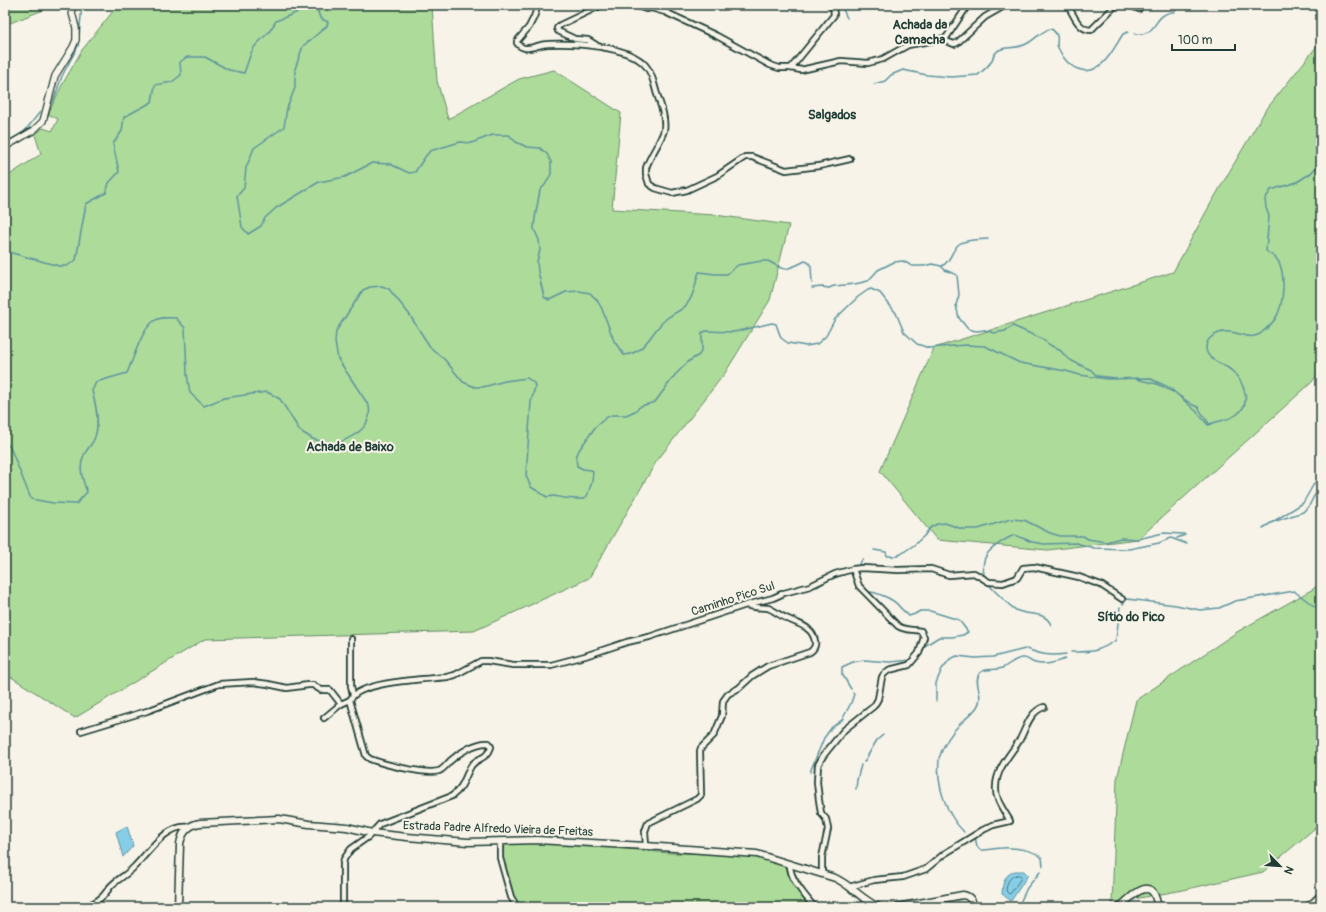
<svg xmlns="http://www.w3.org/2000/svg" width="1326" height="912" viewBox="0 0 1326 912" font-family="Pangolin,sans-serif">
<style>
.green{fill:#addb9a;stroke:#668c67}
.water{fill:#86cee7;stroke:#5d949f}
.lines{fill:none;stroke-linecap:round;stroke-linejoin:round}
.shore{stroke:#48777c;stroke-width:1}
.stream{stroke:#5d949f;stroke-width:1.5}
.minor-casing{stroke:#1f3d34;stroke-width:8}
.tertiary-casing{stroke:#1f3d34;stroke-width:8}
.secondary-casing{stroke:#1f3d34;stroke-width:9}
.minor{stroke:#f7f3e8;stroke-width:4.5}
.tertiary{stroke:#f7f3e8;stroke-width:5.5}
.secondary{stroke:#f7f3e8;stroke-width:6}
.labels{text-anchor:middle;dominant-baseline:central;stroke-width:4;stroke-linejoin:round;paint-order:stroke}
.street-label{font-size:12px;fill:#1f3d34;stroke:#f7f3e8}
.neighbourhood-label{font-size:13px;font-weight:bold;fill:#1f3d34;stroke:#f7f3e8}
</style>
<rect width="100%" height="100%" fill="#f7f3e8"/>
<filter id="ink" filterUnits="userSpaceOnUse"><feTurbulence type="fractalNoise" baseFrequency=".025" numOctaves="2"/><feDisplacementMap in="SourceGraphic" scale="8" xChannelSelector="R" yChannelSelector="G"/><feConvolveMatrix kernelMatrix="1 2 1 2 8 2 1 2 1" color-interpolation-filters="sRGB"/></filter>
<g filter="url(#ink)">
<g class="green">
<polygon points="5,5 56,5 5,25"/>
<polygon points="118,5 432,5 437,81 448,119 519,79 554,70 621,113 612,209 715,215 789,225 770,300 725,373 656,462 589,578 474,631 205,639 75,718 5,673 5,168 8,176 41,154 35,135 43,128 52,131 58,119 48,114 62,85 82,50"/>
<polygon points="1321,41 1321,370 1312,382 1138,539 1048,550 937,540 880,471 934,348 1173,272 1211,203 1265,111"/>
<polygon points="1321,582 1321,823 1263,872 1183,890 1112,903 1117,779 1136,700 1237,632 1313,589"/>
<polygon points="537,840 668,853 757,854 790,865 815,907 517,907 500,858 500,841"/>
</g>
<g class="water">
<polygon points="127,826 133,846 123,857 116,832"/>
<path d="M1015 871H1024L1028 875 1011 901 1002 894C1003 882 1003 876 1015 871Z"/>
</g>
<g class="lines">
<path class="shore" d="M1016 875H1020L1021 878 1011 893 1009 894 1006 891C1007 883 1008 878 1016 875Z"/>
<g class="stream">
<path d="M310 5 316 6 320 18 328 22 327 26 303 46 295 69V88L287 108 284 127 254 148 246 168 244 188 237 196 242 227 248 234 261 226 265 218 276 208 319 182 345 177 372 163 390 164 409 173 415 172 425 157 430 151 460 142 471 143 493 135H509L516 142 527 147 540 148 547 154 551 162V174L545 185 540 190 535 218 534 229 539 240 540 250 537 262 538 271 544 297 549 300 566 292 579 291 590 293 597 300 602 309 614 341 624 355C646 353 650 333 665 320 671 314 682 311 687 304 695 295 695 283 699 272L715 274H727L738 265 762 261H768L781 268 786 269 797 265 805 261 808 262 811 266 812 283"/>
<polyline points="841,5 847,18"/>
<path d="M1135 34C1159 37 1152 13 1174 12L1181 5"/>
<polyline points="79,37 82,5"/>
<path d="M874 84 885 81 891 75 903 70 927 75 951 77 978 75C982 71 988 67 991 62 993 58 994 53 999 50 1007 46 1017 50 1028 43 1034 40 1045 28 1051 29 1053 30 1056 33 1057 36 1058 39 1057 42 1057 45 1061 55 1067 65 1078 69 1101 78 1113 49 1123 34L1128 32"/>
<polyline points="53,102 62,76 78,46 78,41"/>
<polyline points="5,143 24,132 40,112"/>
<polyline points="5,251 59,266 67,266 76,260 86,204 106,193 109,183 119,172 113,144 122,131 124,117 152,102 155,85 172,82 181,75 180,62 187,57 205,57 229,70 244,73 251,53 255,46 269,32 276,21 298,12 309,5"/>
<path d="M942 266C951 262 952 249 959 244 966 239 979 240 988 239"/>
<polyline points="812,288 822,287 829,288 834,286 855,284 868,281 878,270 894,262 903,261 912,266 924,266 932,264 941,266 945,270 957,275 959,295 956,305 959,318 968,329 976,331 985,330 994,333 1005,331 1013,326 1040,338 1050,345 1061,351 1065,356 1072,361 1091,370 1097,376 1116,378"/>
<polyline points="1136,379 1157,384 1173,392"/>
<path d="M1178 395 1193 405 1198 407C1201 413 1206 418 1209 424L1213 423"/>
<path d="M5 442 10 447 31 499 53 503 76 504 87 492C82 479 78 466 85 453 88 448 93 443 95 437 100 422 96 405 92 391L96 382 127 373C134 358 141 330 154 321 161 316 169 318 176 318L185 328 187 374 190 393 204 406 224 398 267 392 280 399 300 431 313 439 334 445C352 437 373 429 369 406L338 359 335 342 336 331 363 290 370 287 382 286 389 289 409 314 430 347 445 360 463 382 475 387H483L505 381 527 378 534 383 535 387 531 402 526 476 531 487 547 497 554 496 564 498 575 499H583L587 496 592 482 593 471 591 470 583 469 577 466 576 457 579 450 596 426 607 417 612 415H626L635 411 641 406 655 402 675 375 689 361 699 355 702 349V333L706 331 734 332 772 323 776 324 781 338 788 343 806 346 817 344 826 336 835 319 858 297 868 290 871 289 880 293 896 313 904 332 917 344 929 348 965 345 985 346 1020 363 1066 371 1080 375 1107 379 1149 378 1170 388 1196 411 1208 425C1211 425 1213 423 1216 422 1223 420 1230 419 1236 415 1253 404 1244 382 1232 371 1224 363 1207 362 1206 348 1206 336 1220 331 1230 332 1241 333 1249 340 1260 334 1265 330 1271 325 1275 319 1284 306 1287 271 1276 258 1273 256 1269 253 1266 251L1269 216 1266 208 1265 199 1271 190 1297 182 1311 173 1321 161"/>
<polyline points="1273,522 1303,512 1309,506 1314,496 1321,488"/>
<polyline points="1263,528 1303,503 1315,482 1321,476"/>
<polyline points="1177,538 1185,535"/>
<polyline points="874,550 886,552 887,556 897,556 901,554 914,545 924,536 930,528 937,524 945,523 962,529 978,529 1011,519 1024,520 1050,533 1060,536 1083,536 1088,539 1106,542 1121,538 1138,539 1163,533 1184,534"/>
<polyline points="859,564 863,559"/>
<path d="M984 575C983 569 983 561 986 556 989 549 1008 537 1015 535L1032 542 1044 544 1076 543 1094 548 1129 549 1159 543 1171 538 1187 544"/>
<path d="M989 585C995 591 1012 609 1018 611 1031 616 1045 611 1051 625"/>
<polyline points="817,587 828,580 852,572"/>
<path d="M869 592C876 592 893 599 898 605 901 609 905 612 909 616L915 614 920 611H930L959 620 968 632 963 635 952 637H939L926 645 921 652"/>
<polyline points="1123,604 1127,599 1176,605 1200,610 1219,608 1235,601 1294,591 1314,606 1321,607"/>
<path d="M1027 649C1042 655 1050 656 1066 654"/>
<path d="M1071 652C1091 652 1099 652 1116 640L1120 607"/>
<polyline points="851,689 842,674 842,667 853,662 864,660 890,662 911,660"/>
<polyline points="936,701 936,683 942,669 950,659 957,656 975,658 993,657 1025,649"/>
<path d="M939 758C943 746 950 734 960 724 965 719 972 714 977 707 985 695 973 684 979 674 984 667 995 671 1002 668 1010 665 1015 657 1024 658 1028 658 1031 662 1035 663 1045 666 1055 663 1065 659"/>
<path d="M939 760C936 785 946 814 964 832"/>
<polyline points="864,762 877,740 883,735"/>
<polyline points="810,772 824,738 832,727 842,720 851,703 854,694 853,693"/>
<polyline points="856,789 857,780 861,765"/>
<path d="M975 837 977 846 980 850C987 851 995 848 1002 848 1013 847 1036 850 1042 858L1043 866"/>
<polyline points="1018,907 1027,888 1040,872"/>
</g>
<g class="minor-casing">
<g id="minor">
<path d="M538 5 534 17 529 27 517 41V43C525 54 537 44 548 44 573 43 629 45 646 66 652 73 654 83 656 91 660 104 666 117 664 130 661 142 650 155 646 168V174L649 184 655 188 672 193 687 190 717 176 745 157H752L786 170 819 166 850 159"/>
<polyline points="634,5 646,9 651,8 665,12 717,36 770,65 779,68 791,68 801,70 841,61 868,63 883,59 908,45 946,38 968,5"/>
<path d="M1068 5C1073 15 1079 30 1091 30L1114 7 1118 5"/>
<polyline points="1129,5 1139,9"/>
<polyline points="946,38 946,41 954,44 957,43 985,17 1006,5"/>
<polyline points="596,45 588,40 575,39 558,31 557,28 560,25 602,5"/>
<polyline points="791,68 834,15 833,5"/>
<polyline points="351,639 351,686 353,695"/>
<polyline points="324,718 341,704 350,700"/>
<polyline points="81,731 147,711 219,684 253,682 268,684 287,688 308,685 313,685 321,690 330,690 341,704"/>
<polyline points="500,841 500,858 511,897 517,907"/>
<path d="M646 846 645 831 648 823 697 799 701 795 700 751 701 748 714 735 722 716 723 701 728 694 739 688 752 676 768 666 810 652C814 649 816 646 815 641 812 625 796 624 784 617 779 615 774 610 768 608 760 607 753 608 746 605"/>
<path d="M790 865C790 880 805 895 814 907"/>
<path d="M822 874V857L828 829 826 819 821 813 819 800 817 782 818 765 823 756 844 730 874 706 878 699 882 677 884 674 889 670 909 665 919 653 924 637 921 631C913 629 905 631 898 626L859 586 853 569"/>
<path d="M849 887 874 880 903 877 926 869 944 854 983 830 993 825 1010 821C1004 810 995 800 996 787 996 769 1010 755 1019 741 1026 729 1029 712 1044 707"/>
<path d="M85 907C92 904 98 901 103 896 107 892 109 887 113 884 120 878 129 873 135 866 149 852 166 824 189 827"/>
<path d="M343 907V864L344 859 351 849 368 837 380 824 452 796C464 787 464 778 471 766 477 757 487 760 491 747L489 743C476 742 460 752 450 761 447 764 444 769 439 771 426 775 383 764 370 759L366 756 350 700C359 681 427 679 447 677L455 675 481 661H488L513 665H551L585 656 627 642 649 637 746 605 773 598 784 593 810 586 835 574 853 569 862 568 898 570 931 569 949 575 974 573 989 582 1003 583 1017 578 1023 568 1034 567 1079 577 1101 585 1122 599"/>
</g>
</g>
<g class="tertiary-casing">
<polyline id="tertiary" points="5,147 34,130 43,121 55,76 73,47 76,40 76,28 70,5"/>
</g>
<g class="secondary-casing">
<g id="secondary">
<path d="M178 907 180 844C182 832 188 825 200 823L279 819 309 824 347 827 372 833 407 837 468 842 537 840 646 846 757 854 835 878C851 885 863 901 879 907"/>
<path d="M897 907 963 895C969 896 973 900 973 907"/>
<path d="M1120 907C1127 901 1146 879 1154 894 1156 898 1157 903 1158 907"/>
<polyline points="1307,907 1314,902 1321,895"/>
</g>
</g>
<use href="#minor" class="minor"/>
<use href="#tertiary" class="tertiary"/>
<use href="#secondary" class="secondary"/>
</g>
</g>
<g class="labels">
<g class="street-label">
<text transform="translate(733 599) rotate(-18)">Caminho Pico Sul</text>
<text transform="translate(498 829) rotate(2)">Estrada Padre Alfredo Vieira de Freitas</text>
</g>
<g class="neighbourhood-label">
<text x="920" y="25">Achada da<tspan x="920" dy="15">Camacha</tspan></text>
<text x="832" y="115">Salgados</text>
<text x="350" y="447">Achada de Baixo</text>
<text x="1131" y="617">Sítio do Pico</text>
</g>
</g>
<rect width="1326" height="912" fill="none" stroke="#f7f3e8" stroke-width="20"/>
<rect x="10" y="10" width="1306" height="892" fill="none" stroke="#1f3d34" stroke-width="1.5" filter="url(#ink)"/>
<g transform="translate(1280 866) rotate(115)" stroke="#f7f3e8" stroke-width="3" paint-order="stroke">
<path d="M0-3L7 15L0 10L-7 15Z" fill="#1f3d34"/>
<text y="-6" font-size="11" font-weight="bold" text-anchor="middle" fill="#1f3d34">N</text>
</g>
<path d="M1172 44v6h63v-6" fill="none" stroke="#1f3d34" stroke-width="2"/>
<text x="1178" y="44" font-size="12" fill="#1f3d34" stroke="#f7f3e8" stroke-width="3" paint-order="stroke">100 m</text>
</svg>
